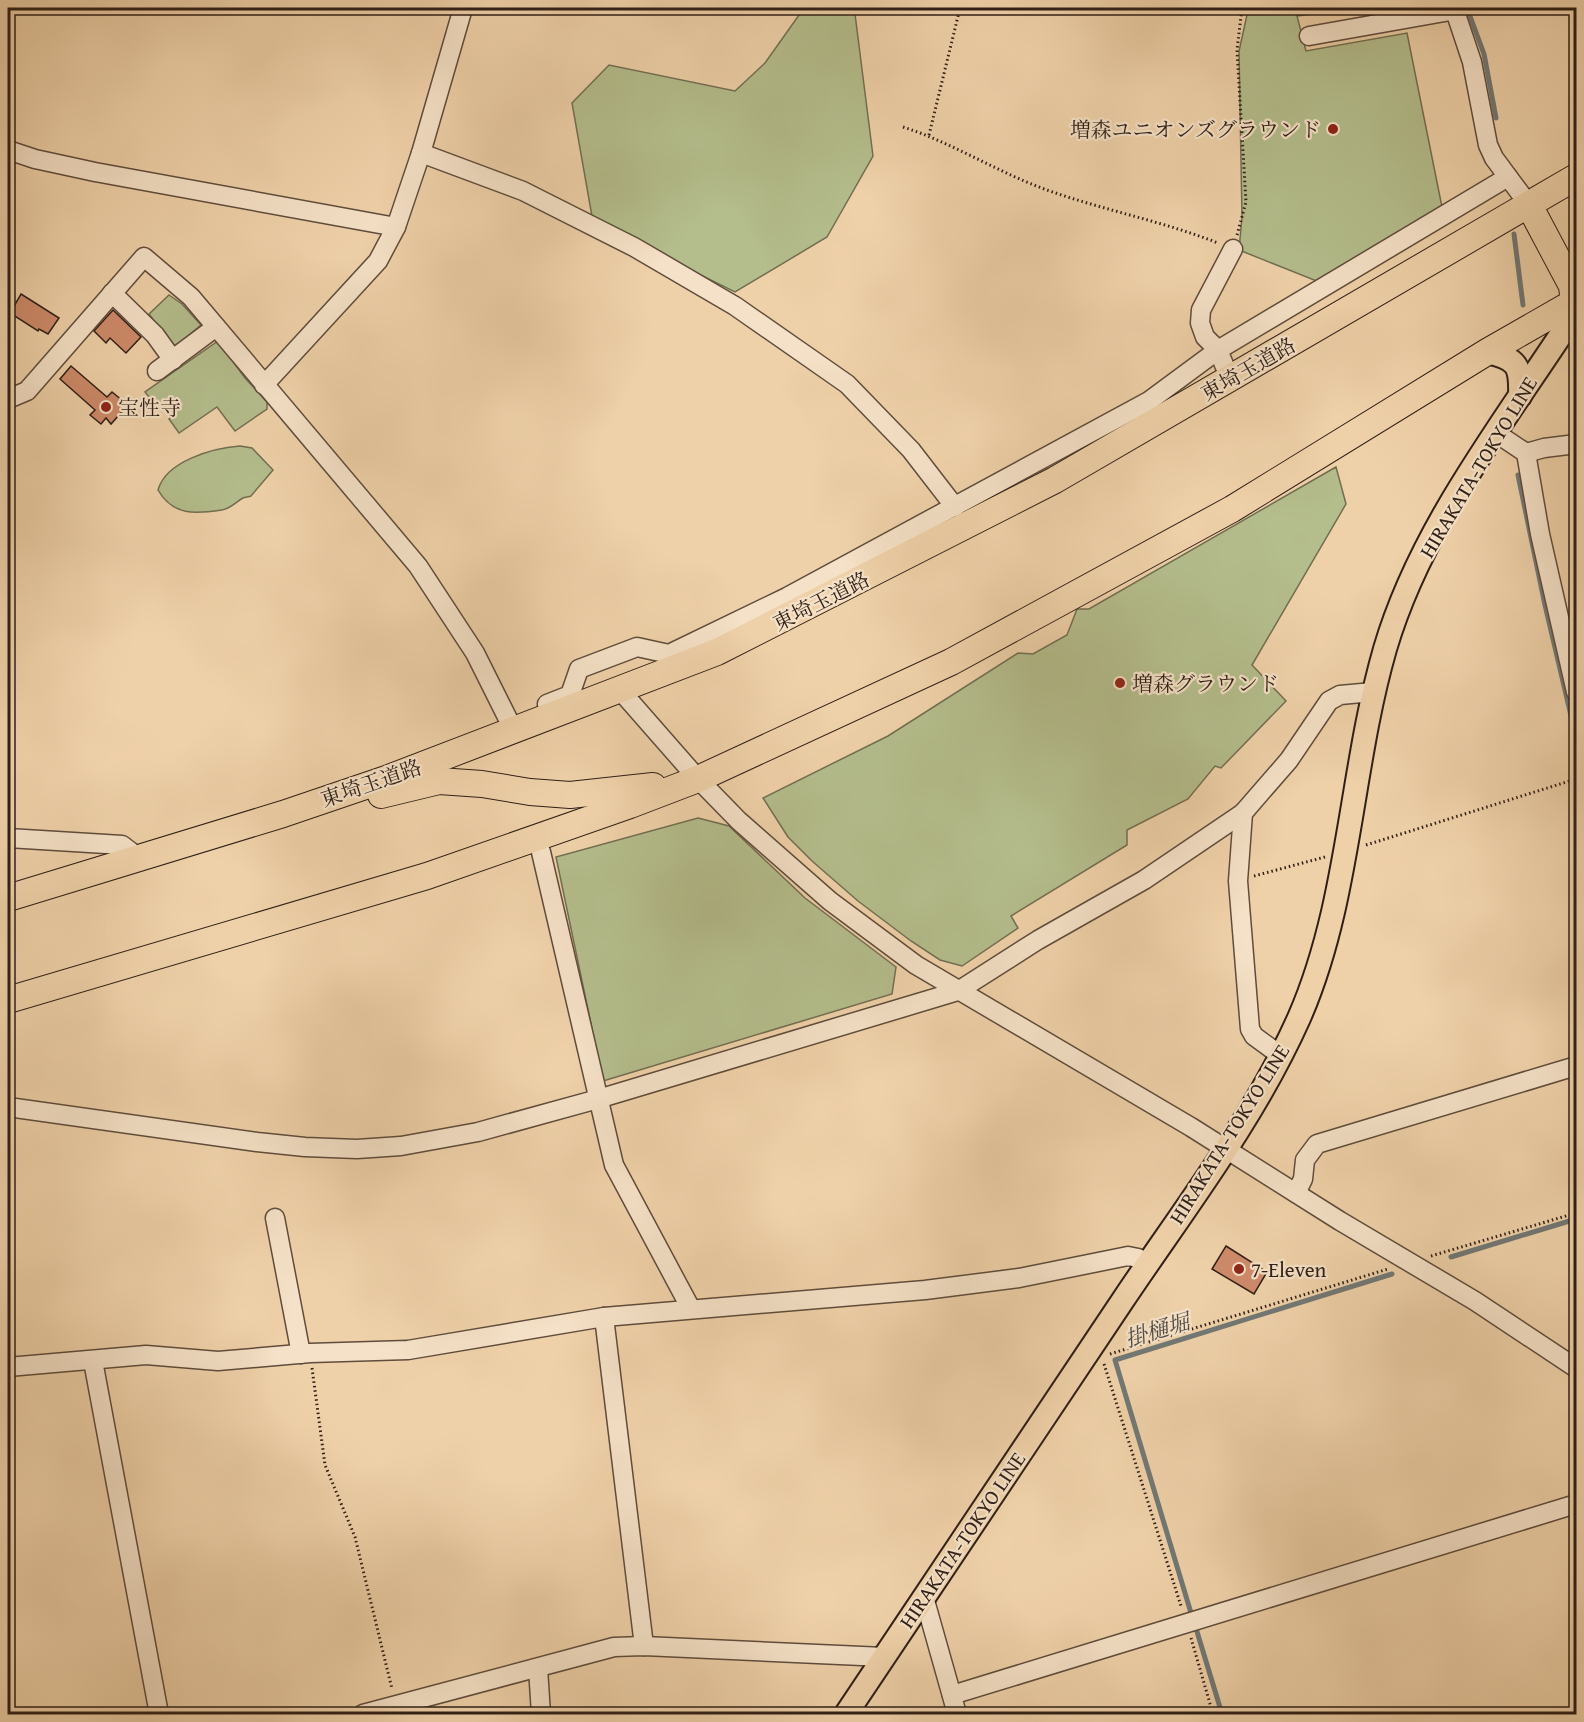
<svg xmlns="http://www.w3.org/2000/svg" width="1584" height="1722" viewBox="0 0 1584 1722" font-family="'Gentium Book Plus','Noto Serif JP',serif">
<style>
.green{fill:#b4bd8c;stroke:#726e52;stroke-width:1.5}
.lines{fill:none;stroke-linecap:round;stroke-linejoin:round}
.stream{stroke:#727875;stroke-width:5}
.building{fill:#ce8b6b;stroke:#2f1f17;stroke-width:1.5}
.minor-casing{stroke:#5f4c3c;stroke-width:21}
.major-casing{stroke:#2f1f17;stroke-width:26}
.highway-casing{stroke:#2f1f17;stroke-width:28}
.path{stroke:#2f1f17;stroke-width:3;stroke-dasharray:1.5 3;stroke-linecap:butt}
.minor{stroke:#f5e1c7;stroke-width:18}
.major{stroke:#efd1a9;stroke-width:22}
.highway{stroke:#efd1a9;stroke-width:26}
.poi-dot{fill:#8f2418;stroke:#f5e1c7;stroke-width:2}
.labels{text-anchor:middle;dominant-baseline:central;stroke-width:4.5;stroke-linejoin:round;paint-order:stroke}
.poi-label{font-size:21px;fill:#2f1f17;stroke:#f5e1c7;text-anchor:start}
.street-label{font-size:21px;fill:#2f1f17;stroke:#f5e1c7}
.water-label{font-size:22px;font-style:italic;fill:#514c46;stroke:#f5e1c7}
</style>
<rect width="100%" height="100%" fill="#efd1a9"/>
<filter id="stains"><feTurbulence type="fractalNoise" baseFrequency=".00333" numOctaves="4"/><feColorMatrix values="0 0 0 0 .2 0 0 0 0 .09 0 0 0 0 .02 0 0 0 .5 -.17"/></filter>
<radialGradient id="worn" r=".72"><stop offset=".6" stop-color="#630" stop-opacity="0"/><stop offset="1" stop-color="#630" stop-opacity=".3"/></radialGradient>
<g class="green">
<polygon points="804,8 839,8 855,14 873,156 827,237 735,292 593,222 572,103 609,65 735,91 765,63"/>
<polygon points="1246,8 1359,8 1297,16 1306,51 1407,33 1442,207 1319,282 1239,250 1242,217 1239,51 1247,15"/>
<polygon points="169,295 182,304 201,325 174,348 149,314"/>
<polygon points="218,341 245,378 267,402 267,409 235,431 217,407 179,433 169,419 174,416 164,401 156,406 145,392"/>
<path d="M240 446 252 448 273 470 251 496C249 497 245 497 243 498 236 502 230 509 222 510 195 514 173 516 158 490 166 461 213 448 240 446Z"/>
<polygon points="1336,467 1346,504 1252,665 1286,701 1221,768 1215,766 1188,799 1127,830 1127,845 1011,916 1018,928 962,966 940,960 911,941 858,901 812,861 788,837 763,798 888,736 1018,653 1033,654 1067,635 1077,609 1089,609"/>
<polygon points="698,818 729,826 805,898 896,967 892,994 603,1081 556,857"/>
</g>
<g class="lines">
<g class="stream">
<polyline points="1467,8 1484,54 1496,118"/>
<polyline points="1514,234 1523,305"/>
<polyline points="1518,475 1545,605 1576,737"/>
<polyline points="1451,1257 1576,1219"/>
<polyline points="1191,1613 1115,1360 1392,1274"/>
<polyline points="1195,1625 1222,1714"/>
</g>
</g>
<g class="building">
<polygon points="21,294 59,318 48,334 39,329 38,331 10,313"/>
<polygon points="113,310 141,337 126,353 110,338 106,343 94,331"/>
<polygon points="71,366 107,397 112,392 128,405 111,424 106,418 101,424 90,415 95,410 60,379"/>
<polygon points="1226,1246 1267,1272 1254,1294 1212,1269"/>
</g>
<g class="lines">
<g class="minor-casing">
<g id="minor">
<polyline points="1454,8 1472,62 1488,145 1494,158 1529,205"/>
<polyline points="1309,36 1456,10"/>
<polyline points="8,150 35,159 95,172 396,227"/>
<polyline points="421,153 523,191 634,247 735,306 847,384 911,450 955,507"/>
<polyline points="112,293 155,335 173,360"/>
<polyline points="157,371 216,327"/>
<polyline points="1230,379 1218,350 1205,337 1200,323 1201,310 1233,249"/>
<polyline points="264,385 378,261 396,227 421,153 463,8"/>
<polyline points="8,399 27,391 144,257 191,297 418,566 475,653 514,731"/>
<polyline points="1496,433 1526,453 1540,534 1576,692"/>
<polyline points="1526,453 1544,448 1576,444"/>
<polyline points="620,690 698,779 739,821 830,901 916,965 1191,1127 1340,1221 1475,1301 1576,1368"/>
<polyline points="547,704 570,695 579,669 637,647 669,654 787,597 1149,401 1218,350 1508,177"/>
<polyline points="8,838 122,845 139,858"/>
<polyline points="541,852 614,1165 691,1309"/>
<polyline points="1280,1055 1254,1036 1250,1029 1238,881 1243,813 1289,760 1329,701 1340,695 1373,692"/>
<polyline points="8,1107 257,1142 305,1147 357,1149 401,1146 478,1132 598,1099 958,991 1038,940 1144,880 1243,813"/>
<polyline points="1296,1193 1303,1179 1305,1160 1317,1144 1576,1066"/>
<polyline points="275,1218 301,1354"/>
<polyline points="604,1317 644,1646"/>
<polyline points="93,1361 159,1714"/>
<polyline points="8,1367 146,1355 218,1361 310,1353 408,1350 604,1317 925,1290 1019,1278 1128,1256 1138,1258 1147,1264"/>
<polyline points="924,1597 957,1714"/>
<polyline points="538,1668 541,1714"/>
<polyline points="952,1695 1576,1504"/>
<polyline points="363,1714 614,1647 644,1646 884,1657"/>
</g>
</g>
<g class="major-casing">
<g id="major">
<path d="M1487 352C1518 359 1521 366 1520 396"/>
<path d="M846 1714C938 1576 1030 1438 1123 1300 1184 1209 1254 1119 1299 1018 1350 902 1350 770 1385 649 1419 533 1496 433 1562 333L1574 303"/>
</g>
</g>
<g class="highway-casing">
<g id="highway">
<polyline points="1529,205 1572,286 1574,303"/>
<polyline points="381,795 439,781 482,784 530,792 570,795 653,786"/>
<polyline points="8,898 283,814 386,779 717,652 1055,480 1576,177"/>
<polyline points="8,1000 427,876 630,805 698,779 951,662 1232,509 1487,352 1576,301"/>
</g>
</g>
<g class="path">
<path d="M903 127C953 143 997 172 1047 190 1103 210 1162 221 1218 243"/>
<polyline points="929,135 960,8"/>
<polyline points="1237,235 1246,202 1237,50 1242,8"/>
<polyline points="1366,845 1576,779"/>
<polyline points="1254,876 1325,857"/>
<polyline points="1431,1256 1576,1213"/>
<polyline points="1110,1354 1388,1269"/>
<polyline points="1104,1364 1181,1606"/>
<polyline points="312,1368 325,1465 355,1537 392,1689"/>
<polyline points="1191,1638 1213,1714"/>
</g>
<use href="#minor" class="minor"/>
<use href="#major" class="major"/>
<use href="#highway" class="highway"/>
</g>
<g class="poi-dot">
<circle cx="1333" cy="129" r="6"/>
<circle cx="106" cy="407" r="6"/>
<circle cx="1120" cy="683" r="6"/>
<circle cx="1239" cy="1269" r="6"/>
</g>
<g class="labels">
<g class="poi-label">
<text x="1321" y="129" text-anchor="end">増森ユニオンズグラウンド</text>
<text x="118" y="407">宝性寺</text>
<text x="1132" y="683">増森グラウンド</text>
<text x="1251" y="1269">7-Eleven</text>
</g>
<g class="street-label">
<text transform="translate(1248 369) rotate(-30)">東埼玉道路</text>
<text transform="translate(1478 467) rotate(-59)">HIRAKATA-TOKYO LINE</text>
<text transform="translate(821 601) rotate(-27)">東埼玉道路</text>
<text transform="translate(371 783) rotate(-19)">東埼玉道路</text>
<text transform="translate(1229 1134) rotate(-58)">HIRAKATA-TOKYO LINE</text>
<text transform="translate(962 1540) rotate(-56)">HIRAKATA-TOKYO LINE</text>
</g>
<g class="water-label">
<text transform="translate(1157 1330) rotate(-17)">掛樋堀</text>
</g>
</g>
<rect width="1584" height="1722" fill="none" stroke="#efd1a9" stroke-width="30"/>
<rect x="9" y="9" width="1566" height="1704" fill="none" stroke="#2f1f17" stroke-width="3"/>
<rect x="15" y="15" width="1554" height="1692" fill="none" stroke="#2f1f17" stroke-width="1.5"/>
<rect width="100%" height="100%" filter="url(#stains)"/>
<rect width="100%" height="100%" fill="url(#worn)"/>
</svg>
